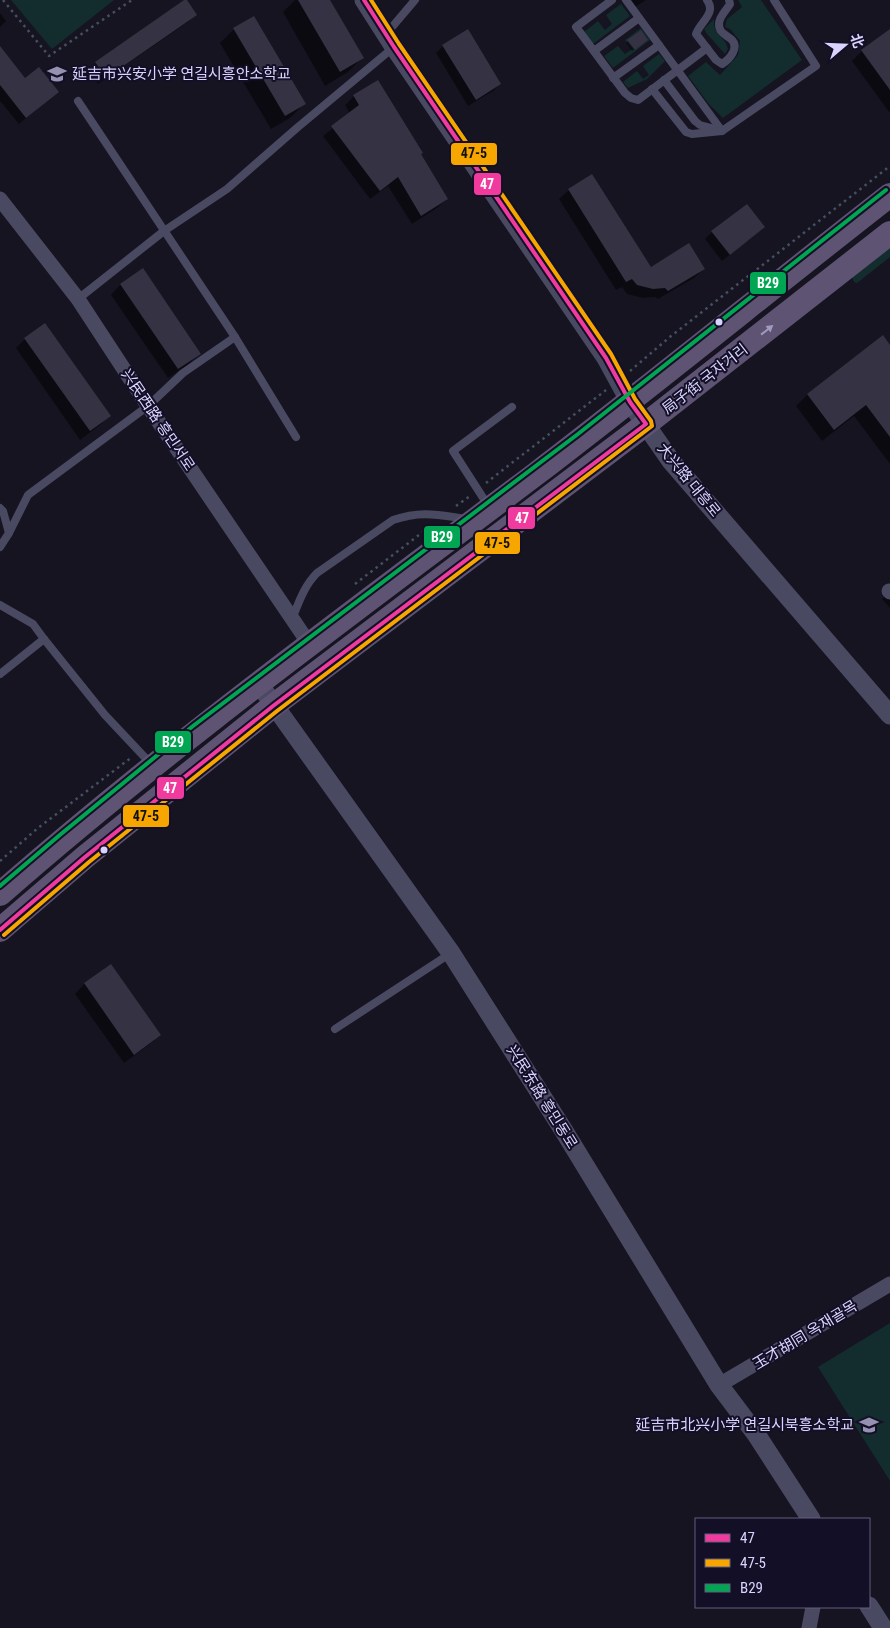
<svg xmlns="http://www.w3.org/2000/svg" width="890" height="1628" viewBox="0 0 890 1628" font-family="'Roboto Condensed','Noto Sans SC','Noto Sans KR',sans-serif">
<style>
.green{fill:#132c2d}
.shadow{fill:#0007}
.building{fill:#343243}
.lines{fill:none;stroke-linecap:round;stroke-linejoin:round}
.path{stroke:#44505f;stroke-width:2.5;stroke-dasharray:2.5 4;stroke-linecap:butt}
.service{stroke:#4a4962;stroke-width:8}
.minor{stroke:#4a4962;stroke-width:15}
.tertiary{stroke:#4a4962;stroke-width:19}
.primary{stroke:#5e5373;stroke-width:24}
.bus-1-casing{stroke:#130f26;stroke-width:8}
.bus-2-casing{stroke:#130f26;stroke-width:8}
.bus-3-casing{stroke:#130f26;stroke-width:8}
.bus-1{stroke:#f13a9d;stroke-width:4}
.bus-2{stroke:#f7a600;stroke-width:4}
.bus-3{stroke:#00a651;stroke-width:4}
.oneway{fill:#a29ac0}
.bus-dot{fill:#d9d4ff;stroke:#130f26;stroke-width:2}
.labels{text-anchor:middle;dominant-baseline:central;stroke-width:4;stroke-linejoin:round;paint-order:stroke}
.poi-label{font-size:15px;fill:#d9d4ff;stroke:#130f26;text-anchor:start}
.street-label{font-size:15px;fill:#d9d4ff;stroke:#130f26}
.line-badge{stroke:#130f26;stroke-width:2}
.badge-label{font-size:14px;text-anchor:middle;font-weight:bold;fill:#fff}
.pale-badge-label{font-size:14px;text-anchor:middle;font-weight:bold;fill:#111}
</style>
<rect width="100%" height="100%" fill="#161421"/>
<g class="green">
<polygon points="11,0 114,0 52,49"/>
<polygon points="738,0 761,0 802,60 723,118 708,103 688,76 706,62 720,75 738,55 740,41 730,29 725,27 727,19 742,7"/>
<polygon points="621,4 630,16 593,44 584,32 598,21 605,30 612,24 606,15"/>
<path d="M714 19C713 37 725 35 728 49L725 54 707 34 704 29Z"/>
<polygon points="641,28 650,40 613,68 604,56 618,46 625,54 632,49 625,40"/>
<polygon points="659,54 665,61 647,79 628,88 623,82 637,71 643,79 649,75 643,66"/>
<polygon points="890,246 890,257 857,283 854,282 852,277"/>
<polygon points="890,1323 890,1481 818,1367"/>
</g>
<g class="shadow">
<polygon points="295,0 328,0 362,58 348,72 325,86 283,12"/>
<polygon points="627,0 646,0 632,9"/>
<polygon points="0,13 6,21 0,27"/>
<polygon points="195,15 188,22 98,84 89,70 96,63"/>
<polygon points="234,29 304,104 290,118 271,129 220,43"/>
<polygon points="890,31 890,111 889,112 852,61 862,51"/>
<polygon points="628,41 645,42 632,51 626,43"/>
<polygon points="443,46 500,84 493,91 468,106 436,53"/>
<polygon points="0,49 25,80 57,92 19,124 0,101"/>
<polygon points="377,82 447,199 437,208 412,224 388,186 370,199 323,136 350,114 345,105 354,96"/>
<polygon points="569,190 650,268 704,269 694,278 658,299 655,297 643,298 627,294 622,287 616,290 559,199"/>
<polygon points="764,227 722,261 705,239 712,232"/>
<polygon points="142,270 199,353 190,363 168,378 111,295 120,285"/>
<polygon points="882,337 890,347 890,464 854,416 822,441 796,406 807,395"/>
<polygon points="25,339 109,416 100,425 80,440 16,348"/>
<polygon points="890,591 890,608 882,599"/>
<polygon points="111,965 160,1035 150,1044 124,1063 75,994 84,984"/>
</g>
<g class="building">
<polygon points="184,0 187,0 197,15 106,78 95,62"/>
<polygon points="298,0 330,0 364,58 340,72"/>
<polygon points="254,16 306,104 285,116 233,28"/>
<polygon points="468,29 501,84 476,100 442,45"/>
<polygon points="890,29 890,90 861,50"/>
<polygon points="641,30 648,40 635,50 627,40"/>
<polygon points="0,46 25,78 39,67 59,92 26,118 0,85"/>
<polygon points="378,80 423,153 421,154 448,199 421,216 398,177 380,191 331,126 359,105 353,95"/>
<polygon points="592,174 651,267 689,243 705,269 668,291 665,288 653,289 637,285 632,279 626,282 568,189"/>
<polygon points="747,204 765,227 730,255 711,231"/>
<polygon points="143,268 201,354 178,369 120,284"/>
<polygon points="45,323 111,416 90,431 24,338"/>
<polygon points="883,335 890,345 890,437 866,405 834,430 807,394"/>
<polygon points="111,964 161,1035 134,1055 84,983"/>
</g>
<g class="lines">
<g class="path">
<polyline points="3,0 49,56 132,0"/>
<polyline points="630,371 671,336 890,166"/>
<polyline points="486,483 606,390"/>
<polyline points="456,506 470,496"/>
<polyline points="355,584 432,525"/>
<polyline points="0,861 38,828 132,757"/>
</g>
<g class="service">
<polyline points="612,0 576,27 625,93 631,98 638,100 707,48"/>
<polyline points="626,0 722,131 816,66 774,0"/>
<path d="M707 0C717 13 700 22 696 34L716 60 722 64C730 59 740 47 731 39 725 34 719 33 719 24 719 16 726 11 730 4L729 0"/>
<polyline points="387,33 415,0"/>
<polyline points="594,51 639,18"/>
<polyline points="613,78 659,45"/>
<polyline points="664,80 695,121 700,125 715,129"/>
<polyline points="652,89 686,132 692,134 722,131"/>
<polyline points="78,101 235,337 296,437"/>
<polyline points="78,299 164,231 227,189 298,127 394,47"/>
<polyline points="489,507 453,451 512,407"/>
<polyline points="0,508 3,511 9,533 0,547"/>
<polyline points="9,533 28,495 148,406 183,373 235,337"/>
<polyline points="0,605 33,624 44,639 105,715 152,765"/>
<path d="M292 619C299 602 304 586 317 573L393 520C421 510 439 515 467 519"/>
<polyline points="0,674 44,639"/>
<polyline points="335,1029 451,953"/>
</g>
<g class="minor">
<polyline points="0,199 78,299 148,406 310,645"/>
<polyline points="889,591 890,592"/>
<polyline points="719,1385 890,1284"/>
<polyline points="809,1628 813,1607"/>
</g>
<g class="tertiary">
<polyline points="364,0 394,47 606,358 630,402 671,461 890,715"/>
<polyline points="259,684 451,953 564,1131 719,1385 756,1434 811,1519"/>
<polyline points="869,1606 883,1628"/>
</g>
<g class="primary">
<path d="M0 894C171 744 356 610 537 473 656 382 772 287 890 195"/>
<polyline points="0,930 85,857 273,706 646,424 890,233"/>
</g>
<g class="bus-1-casing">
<polyline id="bus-1" points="0,930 85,857 273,706 646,424 630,402 606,358 394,47 364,0"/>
</g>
<g class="bus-2-casing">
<polyline id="bus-2" points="4,935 89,862 277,711 652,426 651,421 635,399 611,354 399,44 371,0"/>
</g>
<g class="bus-3-casing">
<polyline id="bus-3" points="0,886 61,834 193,726 578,434 886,190"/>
</g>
<use href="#bus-1" class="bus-1"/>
<use href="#bus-2" class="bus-2"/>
<use href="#bus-3" class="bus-3"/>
</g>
<defs><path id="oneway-solid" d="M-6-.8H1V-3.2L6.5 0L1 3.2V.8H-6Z" transform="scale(1.25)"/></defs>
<use class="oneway" href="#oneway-solid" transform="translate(767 330) rotate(-38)"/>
<defs>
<g id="school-bare" transform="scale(1.5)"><path d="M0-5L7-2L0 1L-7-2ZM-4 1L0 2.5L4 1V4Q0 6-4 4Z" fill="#9591b1" stroke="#130f26" stroke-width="2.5" paint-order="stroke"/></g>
</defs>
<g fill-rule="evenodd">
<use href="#school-bare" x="57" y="74"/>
<use href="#school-bare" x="869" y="1425"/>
</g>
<g class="bus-dot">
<circle cx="719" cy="322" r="4.5"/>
<circle cx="104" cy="850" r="4.5"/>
</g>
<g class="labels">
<g class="poi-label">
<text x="72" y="74">延吉市兴安小学 연길시흥안소학교</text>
<text x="854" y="1425" text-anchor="end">延吉市北兴小学 연길시북흥소학교</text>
</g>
<g class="street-label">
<text transform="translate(705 379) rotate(-38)">局子街 국자거리</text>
<text transform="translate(158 420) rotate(56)">兴民西路 흥민서로</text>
<text transform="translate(689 480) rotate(51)">大兴路 대흥로</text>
<text transform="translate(542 1097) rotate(58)">兴民东路 흥민동로</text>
<text transform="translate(805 1335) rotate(-31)">玉才胡同 옥재골목</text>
</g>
</g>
<g class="line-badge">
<rect x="450" y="142" width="48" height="24" rx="5" fill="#f7a600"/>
<rect x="473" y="172" width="29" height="24" rx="5" fill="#f13a9d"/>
<rect x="749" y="271" width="38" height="24" rx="5" fill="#00a651"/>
<rect x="507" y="506" width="29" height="24" rx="5" fill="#f13a9d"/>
<rect x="423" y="525" width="38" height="24" rx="5" fill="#00a651"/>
<rect x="474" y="531" width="47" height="24" rx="5" fill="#f7a600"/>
<rect x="154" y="730" width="38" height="24" rx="5" fill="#00a651"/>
<rect x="156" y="776" width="29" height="24" rx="5" fill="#f13a9d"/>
<rect x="122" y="804" width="48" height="24" rx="5" fill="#f7a600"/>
</g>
<g class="badge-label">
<text x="487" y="189">47</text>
<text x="768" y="288">B29</text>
<text x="522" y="523">47</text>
<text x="442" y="542">B29</text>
<text x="173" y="747">B29</text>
<text x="170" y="793">47</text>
</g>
<g class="pale-badge-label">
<text x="474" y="158">47-5</text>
<text x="497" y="548">47-5</text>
<text x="146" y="821">47-5</text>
</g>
<rect x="695" y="1518" width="175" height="90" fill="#130f26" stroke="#625e7d"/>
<rect x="705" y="1534" width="25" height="8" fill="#f13a9d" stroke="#625e7d"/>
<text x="740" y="1543" font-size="15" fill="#d9d4ff">47</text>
<rect x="705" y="1559" width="25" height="8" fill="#f7a600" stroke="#625e7d"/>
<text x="740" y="1568" font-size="15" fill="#d9d4ff">47-5</text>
<rect x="705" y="1584" width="25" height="8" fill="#00a651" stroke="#625e7d"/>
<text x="740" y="1593" font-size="15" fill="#d9d4ff">B29</text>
<g transform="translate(845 45) rotate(71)" stroke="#130f26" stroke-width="4" paint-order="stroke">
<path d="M0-4L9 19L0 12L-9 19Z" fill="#d9d4ff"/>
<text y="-8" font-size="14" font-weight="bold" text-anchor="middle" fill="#d9d4ff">北</text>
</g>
</svg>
